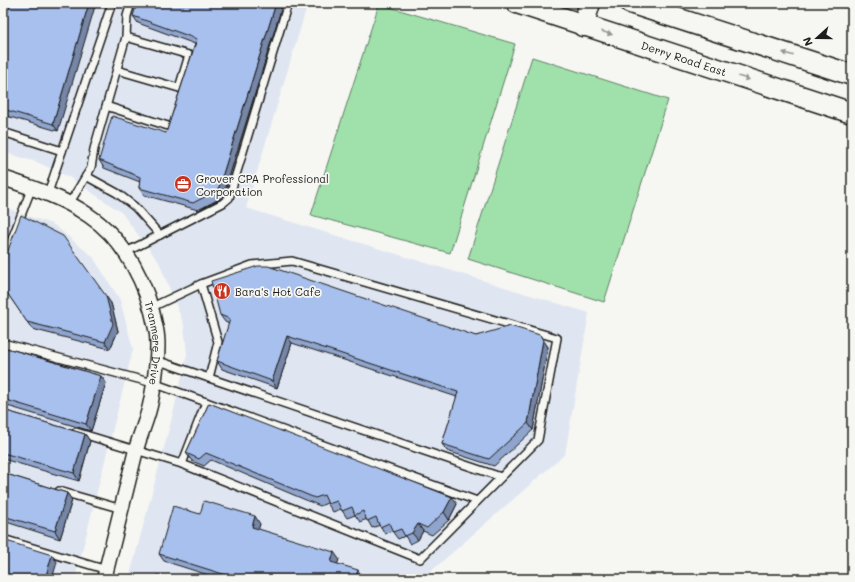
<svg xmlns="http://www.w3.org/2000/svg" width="855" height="582" viewBox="0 0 855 582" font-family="Mali,sans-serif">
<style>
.built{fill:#dfe6f1}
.green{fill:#a0e1ab;stroke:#5e7e64}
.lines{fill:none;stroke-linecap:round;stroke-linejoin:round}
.service-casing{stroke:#1c1c1c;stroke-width:10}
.minor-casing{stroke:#1c1c1c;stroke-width:17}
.secondary-casing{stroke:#1c1c1c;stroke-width:23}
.service{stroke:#f6f6f2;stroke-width:7}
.minor{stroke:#f6f6f2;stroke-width:14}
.secondary{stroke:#f6f6f2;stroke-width:20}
.wall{fill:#90a5cd;stroke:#1c1c1c}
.shaded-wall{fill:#7686a7;stroke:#1c1c1c}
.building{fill:#a8c0ee;stroke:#1c1c1c}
.oneway{fill:#949492}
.labels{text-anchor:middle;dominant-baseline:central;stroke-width:3.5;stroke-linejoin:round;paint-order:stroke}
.street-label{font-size:11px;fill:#1c1c1c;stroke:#f6f6f2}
.poi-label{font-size:11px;fill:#1c1c1c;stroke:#f6f6f2;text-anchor:start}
</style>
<rect width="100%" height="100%" fill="#f6f6f2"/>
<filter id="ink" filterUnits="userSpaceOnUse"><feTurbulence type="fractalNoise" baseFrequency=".025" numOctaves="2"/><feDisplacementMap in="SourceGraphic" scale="8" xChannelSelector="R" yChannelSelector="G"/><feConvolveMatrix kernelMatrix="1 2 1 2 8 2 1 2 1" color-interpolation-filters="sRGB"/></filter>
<g filter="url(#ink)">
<g class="built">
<polygon points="3,3 308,3 246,208 589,313 565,454 422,579 129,579 173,414 187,354 184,325 159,262 121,212 69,177 37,162 3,152"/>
<polygon points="3,207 54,225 93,257 120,300 133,349 75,579 3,579"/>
</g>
<g class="green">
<polygon points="831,3 852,3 852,10"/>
<polygon points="379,4 515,44 450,253 311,215"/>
<polygon points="532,57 668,100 604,302 468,259"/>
</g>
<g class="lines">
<g class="service-casing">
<g id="service">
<polyline points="117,70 179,88 189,55 126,37"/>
<polyline points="106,106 171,127"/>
<polyline points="3,132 62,151"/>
<polyline points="86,176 117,193 135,207 160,235"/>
<polyline points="48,193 112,3"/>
<polyline points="69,204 91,168 94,149 126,37 127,16 131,3"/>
<polyline points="124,253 223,203 229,198 288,3"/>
<polyline points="3,262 32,187"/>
<polyline points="201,284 218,342 209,378"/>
<polyline points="3,343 153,383 206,402 182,464"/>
<polyline points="156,360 501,477"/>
<polyline points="206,402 477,501"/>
<polyline points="76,432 182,464 420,559 538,440 557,338 292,261 252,265 201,284 150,308"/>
<polyline points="59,491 122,509"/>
<polyline points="3,539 107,570"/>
</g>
</g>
<g class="minor-casing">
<g id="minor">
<path id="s1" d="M3 178C33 188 62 197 88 215 126 240 148 286 156 329 160 347 155 382 151 401 148 418 140 434 136 450 125 493 115 536 104 579"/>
</g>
</g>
<g class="secondary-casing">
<g id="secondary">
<path id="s2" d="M517 3 852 113"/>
<polyline points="630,3 852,75"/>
<polyline points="583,26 590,3"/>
</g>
</g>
<use href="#service" class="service"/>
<use href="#minor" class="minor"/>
<use href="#secondary" class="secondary"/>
</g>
<g class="wall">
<polygon points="283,3 223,197 198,210 144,195 139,188 140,182 104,168 99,160 166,133 195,44 138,23 133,16"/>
<polygon points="3,27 58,131 3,115"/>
<polygon points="3,287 111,303 118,331 110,349 32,329"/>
<polygon points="220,315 476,336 540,335 548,347 533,430 494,466 447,451 442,444 457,397 292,343 277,388 222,369 217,361 229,324 225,322"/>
<polygon points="3,347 101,376 106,383 91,431 4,405 3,406"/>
<polygon points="209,403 457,504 449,520 432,535 423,531 418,540 410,544 405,536 398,539 392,531 385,534 380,525 372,528 367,519 360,522 355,515 347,518 341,509 333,512 327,503 320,506 211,460 204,466 192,461 186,453"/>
<polygon points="3,410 85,434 90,441 79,481 3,459"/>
<polygon points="3,473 67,493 72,500 60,539 3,521"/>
<polygon points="200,514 260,524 258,529 339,559 337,564 363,578 362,579 221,579 164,561 159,554"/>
</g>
<g class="shaded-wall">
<polygon points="89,3 96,3 58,131 53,124"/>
<polygon points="276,3 283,3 223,197 218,190"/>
<polygon points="106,296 111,303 118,331 110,349 105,342"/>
<polygon points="287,336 292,343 277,388 272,381"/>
<polygon points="543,340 548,347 533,430 528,423"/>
<polygon points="101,376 106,383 91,431 86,424"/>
<polygon points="85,434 90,441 79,481 74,473"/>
<polygon points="67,493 72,500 60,539 55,531"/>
<polygon points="452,497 457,504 449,520 444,512"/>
<polygon points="255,516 260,524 257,534 252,527"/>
<polygon points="418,524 423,531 418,540 412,533"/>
<polygon points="334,552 339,559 336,569 331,562"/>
<polygon points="52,555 57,562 52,579 45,579"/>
<polygon points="358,570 363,578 362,579 355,579"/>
</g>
<g class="building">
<polygon points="10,3 89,3 53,124 3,109 3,27"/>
<polygon points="137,3 276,3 218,190 193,203 139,188 140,177 99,160 112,116 166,133 197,39 133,16"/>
<polygon points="21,215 63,236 106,296 113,324 105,342 27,322 3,287 3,264"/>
<polygon points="258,266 268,266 476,336 510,326 540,335 543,340 528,423 489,459 442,444 458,392 287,336 272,381 217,361 230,319 220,315 211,281"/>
<polygon points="3,347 101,376 86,424 3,399"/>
<polygon points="209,403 452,497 444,512 427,528 418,524 412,533 405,536 401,529 393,532 389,523 380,527 376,517 367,521 363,511 355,515 352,507 342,511 337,501 328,504 324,495 315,498 206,453 199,459 186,453"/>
<polygon points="3,410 85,434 74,473 3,453"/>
<polygon points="3,473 67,493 55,531 3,516"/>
<polygon points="204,501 255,516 252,527 334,552 331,562 358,570 355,579 239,579 159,554 173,506 200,514"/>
<polygon points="3,540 52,555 45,579 3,579"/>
<polygon points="157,575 171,579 156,579"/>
</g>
<defs><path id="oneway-solid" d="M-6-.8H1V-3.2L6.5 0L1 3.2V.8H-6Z"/></defs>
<g class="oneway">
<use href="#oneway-solid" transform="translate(607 33) rotate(18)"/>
<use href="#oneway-solid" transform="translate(788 54) rotate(-162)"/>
<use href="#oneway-solid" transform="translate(744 78) rotate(18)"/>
</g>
</g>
<defs>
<g id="office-disc" transform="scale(0.9)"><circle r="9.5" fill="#c8321e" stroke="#f6f6f2"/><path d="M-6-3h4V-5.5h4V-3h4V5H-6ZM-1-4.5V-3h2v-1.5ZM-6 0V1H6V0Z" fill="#fff"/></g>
<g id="restaurant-disc" transform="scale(0.9)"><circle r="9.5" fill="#c8321e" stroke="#f6f6f2"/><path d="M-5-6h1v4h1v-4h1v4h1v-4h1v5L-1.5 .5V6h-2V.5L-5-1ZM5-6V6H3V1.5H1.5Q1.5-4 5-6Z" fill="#fff"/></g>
</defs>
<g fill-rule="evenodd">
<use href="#office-disc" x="183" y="184"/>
<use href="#restaurant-disc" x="222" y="291"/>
</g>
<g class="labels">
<g class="street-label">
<text stroke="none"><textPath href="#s2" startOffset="176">Derry Road East</textPath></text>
<text stroke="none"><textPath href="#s1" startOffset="243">Tranmere Drive</textPath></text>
</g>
<g class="poi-label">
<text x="196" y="178">Grover CPA Professional<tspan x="196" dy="13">Corporation</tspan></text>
<text x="235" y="291">Bara's Hot Cafe</text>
</g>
</g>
<rect width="855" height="582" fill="none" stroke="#f6f6f2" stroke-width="16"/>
<rect x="8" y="8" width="839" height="566" fill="none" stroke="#1c1c1c" stroke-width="1.5" filter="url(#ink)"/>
<g transform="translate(817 38) rotate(249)" stroke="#f6f6f2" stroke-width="3" paint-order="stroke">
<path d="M0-3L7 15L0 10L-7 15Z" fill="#1c1c1c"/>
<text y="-6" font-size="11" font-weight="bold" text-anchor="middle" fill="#1c1c1c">N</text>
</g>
</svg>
